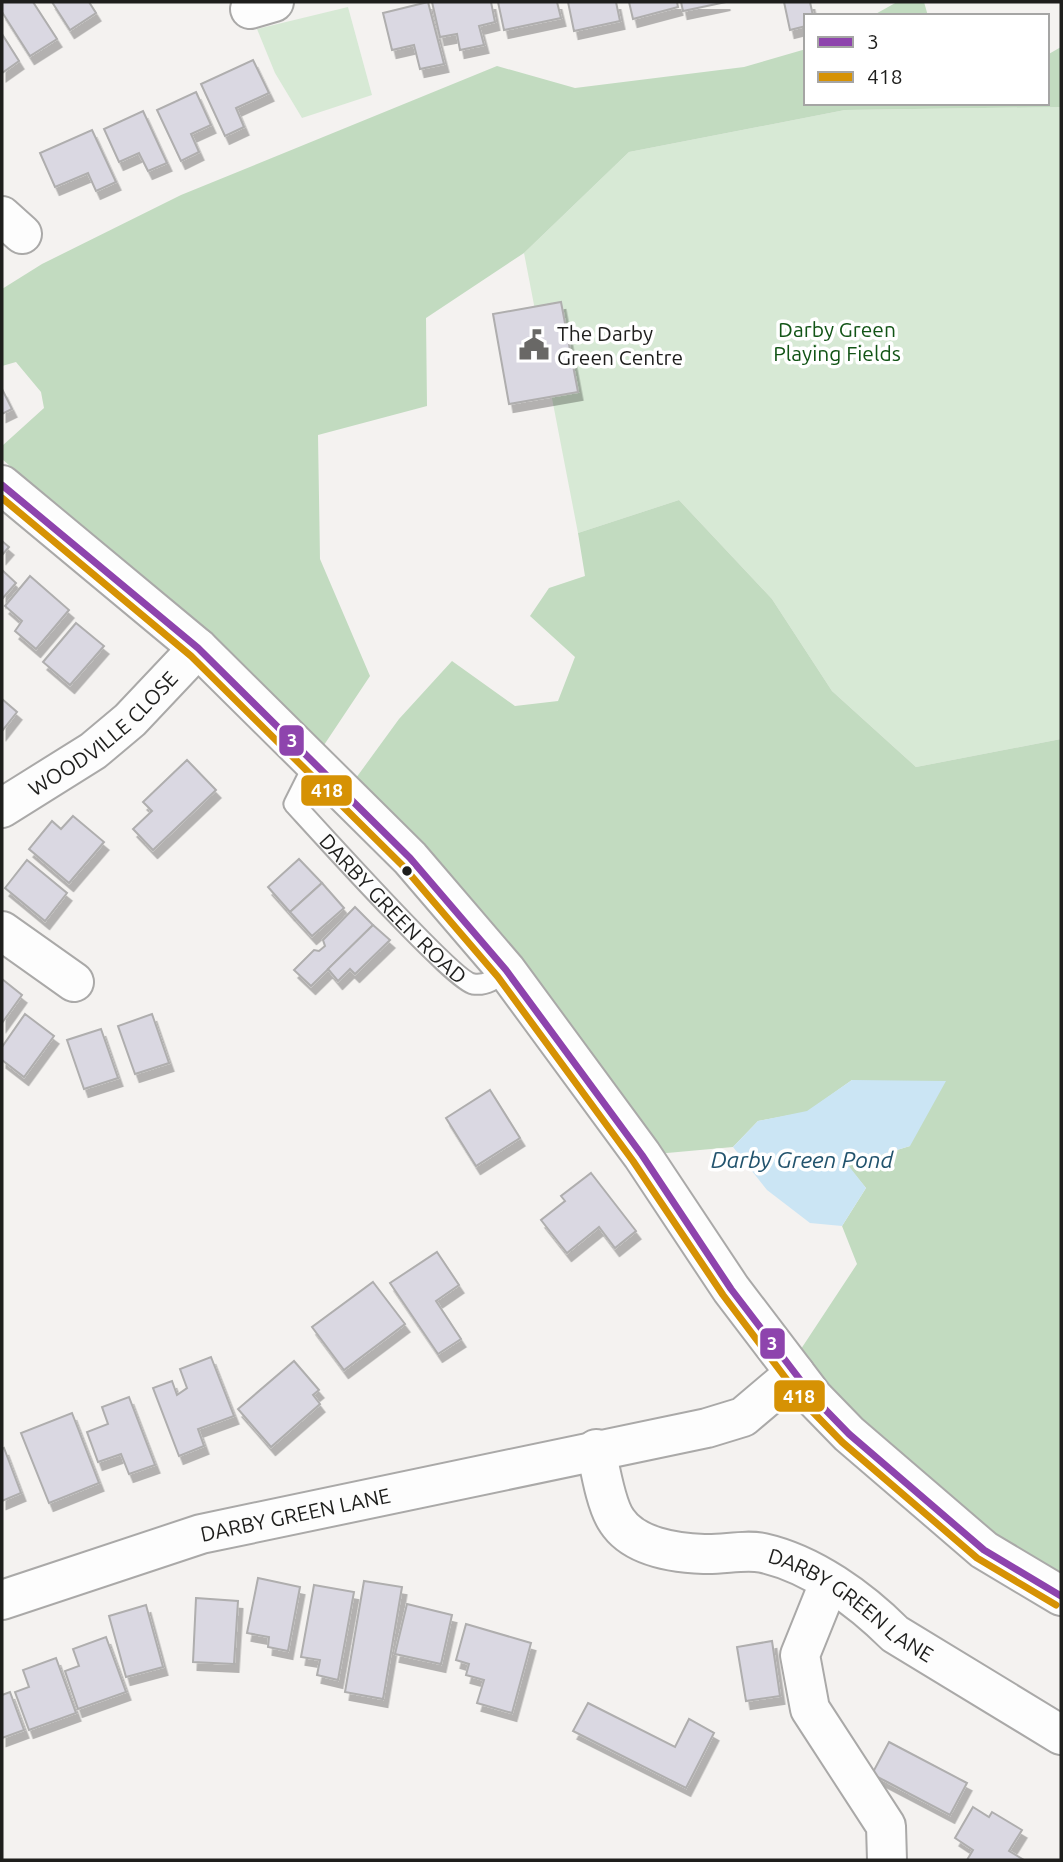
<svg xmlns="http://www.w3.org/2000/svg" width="1063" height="1862" viewBox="0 0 1063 1862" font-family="Ubuntu,sans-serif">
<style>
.green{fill:#d7e9d5}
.forest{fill:#c2dbc0}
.water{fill:#cbe5f4}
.building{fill:#dad8e2;stroke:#afaeae;stroke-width:2;filter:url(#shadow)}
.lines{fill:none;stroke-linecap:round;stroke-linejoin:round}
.lane-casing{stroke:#aaa9a8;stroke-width:23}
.street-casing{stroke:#aaa9a8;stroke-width:42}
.secondary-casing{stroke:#aaa9a8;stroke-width:42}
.lane{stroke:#fdfdfd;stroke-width:19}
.street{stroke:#fdfdfd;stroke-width:38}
.secondary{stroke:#fdfdfd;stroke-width:38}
.bus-1-casing{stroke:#fff;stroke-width:12}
.bus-2-casing{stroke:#fff;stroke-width:12}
.bus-1{stroke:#8e44ad;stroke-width:7}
.bus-2{stroke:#d69204;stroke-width:7}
.bus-dot{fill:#1e1e1c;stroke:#fff;stroke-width:2.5}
.labels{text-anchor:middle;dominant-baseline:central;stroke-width:7;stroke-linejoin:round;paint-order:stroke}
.park-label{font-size:21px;fill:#125416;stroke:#fff}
.poi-label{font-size:21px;fill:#1e1e1c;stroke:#fff;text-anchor:start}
.street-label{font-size:21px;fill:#1e1e1c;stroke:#fff}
.water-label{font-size:23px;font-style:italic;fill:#22536d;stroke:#fff}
.line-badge{stroke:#fff;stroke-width:2.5}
.badge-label{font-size:19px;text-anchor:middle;font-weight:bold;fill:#fff}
</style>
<defs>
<filter id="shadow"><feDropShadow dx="4.5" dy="8" stdDeviation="0" flood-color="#0004"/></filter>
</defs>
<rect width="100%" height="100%" fill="#f4f2f0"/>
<g class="green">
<polygon points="348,7 372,95 302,118 275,73 257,29"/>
<polygon points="1061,107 1061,739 916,767 832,691 772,599 679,500 578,533 524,253 629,152 845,110"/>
</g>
<g class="forest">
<polygon points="897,2 924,2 928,16 872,16"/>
<polygon points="1061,47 1061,107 845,110 629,152 524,253 426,318 427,406 318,435 320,559 370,676 322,748 231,659 2,459 2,446 44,408 41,392 16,362 2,366 2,289 42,264 181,195 497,66 575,88 744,67 806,49 806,103 1047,103 1047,55"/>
<polygon points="679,500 772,599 832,691 916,767 1061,739 1061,1583 992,1539 893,1458 799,1352 857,1264 842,1226 866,1188 847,1165 910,1146 852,1080 807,1112 758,1121 733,1147 656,1154 356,778 399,719 452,661 515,706 558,701 575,657 530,616 549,588 585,576 578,533"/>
</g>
<polygon class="water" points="852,1080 946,1081 910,1146 848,1165 866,1188 842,1226 810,1223 767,1190 733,1147 758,1121 807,1111"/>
<g class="building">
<polygon points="2,2 33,2 57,39 30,56 2,12"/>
<polygon points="52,2 89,2 96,13 70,30"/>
<polygon points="428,2 444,64 420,69 414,45 392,50 383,13"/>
<polygon points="432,2 491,2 495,22 479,26 484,45 460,50 457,34 440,37"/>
<polygon points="498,2 557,2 561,18 504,30"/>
<polygon points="568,2 616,2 620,21 574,31"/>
<polygon points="629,2 677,2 678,7 633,19"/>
<polygon points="681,2 726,2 683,11"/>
<polygon points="784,2 810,2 813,16 806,16 806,26 790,30"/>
<polygon points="2,34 19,61 2,73"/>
<polygon points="253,60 269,93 236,108 244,127 225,136 201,84"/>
<polygon points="196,92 211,125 191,134 199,152 181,161 157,110"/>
<polygon points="143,111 167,163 148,171 139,153 119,162 104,129"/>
<polygon points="92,130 116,182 96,191 88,173 55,187 40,153"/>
<polygon points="561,302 578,392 509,404 493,314"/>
<polygon points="2,389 12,409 2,414"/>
<polygon points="2,541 9,547 2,555"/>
<polygon points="2,570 16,583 2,599"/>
<polygon points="30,576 69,610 36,649 15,631 22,621 5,606"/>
<polygon points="76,623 104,646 70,685 43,662"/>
<polygon points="2,699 17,712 2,731"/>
<polygon points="187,760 216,790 153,850 133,829 152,811 143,802"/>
<polygon points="73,816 104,842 69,883 29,849 52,821 61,829"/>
<polygon points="299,859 322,883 290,912 268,887"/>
<polygon points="27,860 67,893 45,921 5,888"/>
<polygon points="322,883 344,908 312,936 290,912"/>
<polygon points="355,907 373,925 311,986 294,970 314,950 319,951 325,946 323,940"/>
<polygon points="373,925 390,940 355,974 350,969 338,981 328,969"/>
<polygon points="2,979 22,995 2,1023"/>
<polygon points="25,1014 54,1036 24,1077 2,1060 2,1047"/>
<polygon points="152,1014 169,1063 135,1074 118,1026"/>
<polygon points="101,1029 118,1078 84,1089 67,1040"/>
<polygon points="490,1090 520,1138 476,1166 446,1118"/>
<polygon points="591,1173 636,1231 615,1248 599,1227 567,1253 541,1220 565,1201 561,1196"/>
<polygon points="437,1252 459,1285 436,1301 461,1339 438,1354 390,1283"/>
<polygon points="373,1282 405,1324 344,1370 312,1327"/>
<polygon points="211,1357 234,1416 198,1429 204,1446 179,1456 153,1388 172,1381 177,1395 187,1388 180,1369"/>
<polygon points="294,1361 319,1390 313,1395 320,1404 271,1447 238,1409"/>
<polygon points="129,1397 155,1465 129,1474 121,1454 98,1462 87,1432 108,1424 102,1407"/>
<polygon points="72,1413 99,1483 49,1503 21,1433"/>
<polygon points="4,1448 21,1493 2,1501 2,1449"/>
<polygon points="258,1578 300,1587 288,1651 268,1647 269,1637 247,1633"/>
<polygon points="364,1581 402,1587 383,1699 345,1692"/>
<polygon points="314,1585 354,1592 338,1680 317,1675 320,1660 301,1657"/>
<polygon points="196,1598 238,1601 234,1664 193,1662"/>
<polygon points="407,1604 452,1615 441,1664 395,1654"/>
<polygon points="146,1605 163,1667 126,1677 109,1616"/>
<polygon points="466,1624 531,1643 512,1713 477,1703 484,1680 466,1675 469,1664 456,1660"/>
<polygon points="106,1637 126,1692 78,1709 65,1671 79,1666 73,1649"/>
<polygon points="772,1641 780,1696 746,1701 737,1647"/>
<polygon points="56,1658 76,1713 29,1730 15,1692 29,1687 23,1670"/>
<polygon points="10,1692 24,1730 2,1738 2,1695"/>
<polygon points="588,1703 675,1747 689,1719 714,1733 686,1788 573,1731"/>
<polygon points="889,1742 967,1783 950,1815 872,1774"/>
<polygon points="973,1807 989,1817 992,1812 1022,1830 1009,1851 1024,1860 967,1860 973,1850 955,1838"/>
</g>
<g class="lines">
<g class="lane-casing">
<g id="lane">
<path id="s1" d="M315 762 294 804C317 829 453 980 473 984 487 986 495 979 506 970"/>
</g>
</g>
<g class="street-casing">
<g id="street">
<polyline points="250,9 274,2"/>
<polyline points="2,216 22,234"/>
<path id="s2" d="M2 808 93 751 130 720 198 648"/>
<polyline points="2,931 74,982"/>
<path id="s3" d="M596 1449C600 1468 606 1506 617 1521 634 1547 676 1553 704 1554 723 1555 745 1549 763 1553 812 1564 860 1599 895 1634L1061 1735"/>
<polyline points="829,1583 800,1655 810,1709 886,1826 887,1860"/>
</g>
</g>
<g class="secondary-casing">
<g id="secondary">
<polyline points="2,485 198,648 410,858 506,970 642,1155 731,1289 814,1398 849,1434 984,1550 1061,1596"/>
<path id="s4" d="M2 1600 201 1534 707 1428 743 1417 795 1373"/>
</g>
</g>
<use href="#lane" class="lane"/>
<use href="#street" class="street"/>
<use href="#secondary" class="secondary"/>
<g class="bus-1-casing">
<polyline id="bus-1" points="2,485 198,648 410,858 506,970 642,1155 731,1289 814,1398 849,1434 984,1550 1061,1596"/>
</g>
<g class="bus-2-casing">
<polyline id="bus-2" points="2,498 191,656 402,865 498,977 633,1161 723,1295 806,1405 842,1442 977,1558 1056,1605"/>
</g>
<use href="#bus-1" class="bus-1"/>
<use href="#bus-2" class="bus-2"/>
</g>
<defs>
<g id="civic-bare" transform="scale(2.415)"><path d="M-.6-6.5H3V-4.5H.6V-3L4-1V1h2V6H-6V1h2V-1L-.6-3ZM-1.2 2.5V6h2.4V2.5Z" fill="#696866" stroke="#fff" stroke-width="2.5" paint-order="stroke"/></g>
</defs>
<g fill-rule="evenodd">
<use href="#civic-bare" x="534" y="345"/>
</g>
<circle class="bus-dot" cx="407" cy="871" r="6"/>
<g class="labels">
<g class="park-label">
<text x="837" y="329">Darby Green<tspan x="837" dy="24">Playing Fields</tspan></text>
</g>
<g class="poi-label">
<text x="557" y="333">The Darby<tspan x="557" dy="24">Green Centre</tspan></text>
</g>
<g class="street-label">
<text stroke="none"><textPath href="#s2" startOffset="126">WOODVILLE CLOSE</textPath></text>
<text stroke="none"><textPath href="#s1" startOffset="191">DARBY GREEN ROAD</textPath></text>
<text stroke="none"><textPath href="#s4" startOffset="306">DARBY GREEN LANE</textPath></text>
<text stroke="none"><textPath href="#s3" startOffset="334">DARBY GREEN LANE</textPath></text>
</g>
<g class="water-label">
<text x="802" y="1159">Darby Green Pond</text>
</g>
</g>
<g class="line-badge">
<rect x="278" y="724" width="27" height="33" rx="7" fill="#8e44ad"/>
<rect x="300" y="774" width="53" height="33" rx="7" fill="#d69204"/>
<rect x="759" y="1327" width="27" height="33" rx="7" fill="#8e44ad"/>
<rect x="773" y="1379" width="53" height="34" rx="7" fill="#d69204"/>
</g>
<g class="badge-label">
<text x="292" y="747">3</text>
<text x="327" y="797">418</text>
<text x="772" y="1350">3</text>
<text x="799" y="1403">418</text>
</g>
<rect width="1063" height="1862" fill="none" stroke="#1e1e1c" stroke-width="7"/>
<rect x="804" y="14" width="245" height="91" fill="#ffffff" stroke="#a5a5a4" stroke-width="2"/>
<rect x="818" y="37" width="35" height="10" fill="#8e44ad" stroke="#a5a5a4" stroke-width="2"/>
<text x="867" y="49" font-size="21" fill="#1e1e1c">3</text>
<rect x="818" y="72" width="35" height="10" fill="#d69204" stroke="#a5a5a4" stroke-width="2"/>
<text x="867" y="84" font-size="21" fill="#1e1e1c">418</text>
</svg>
